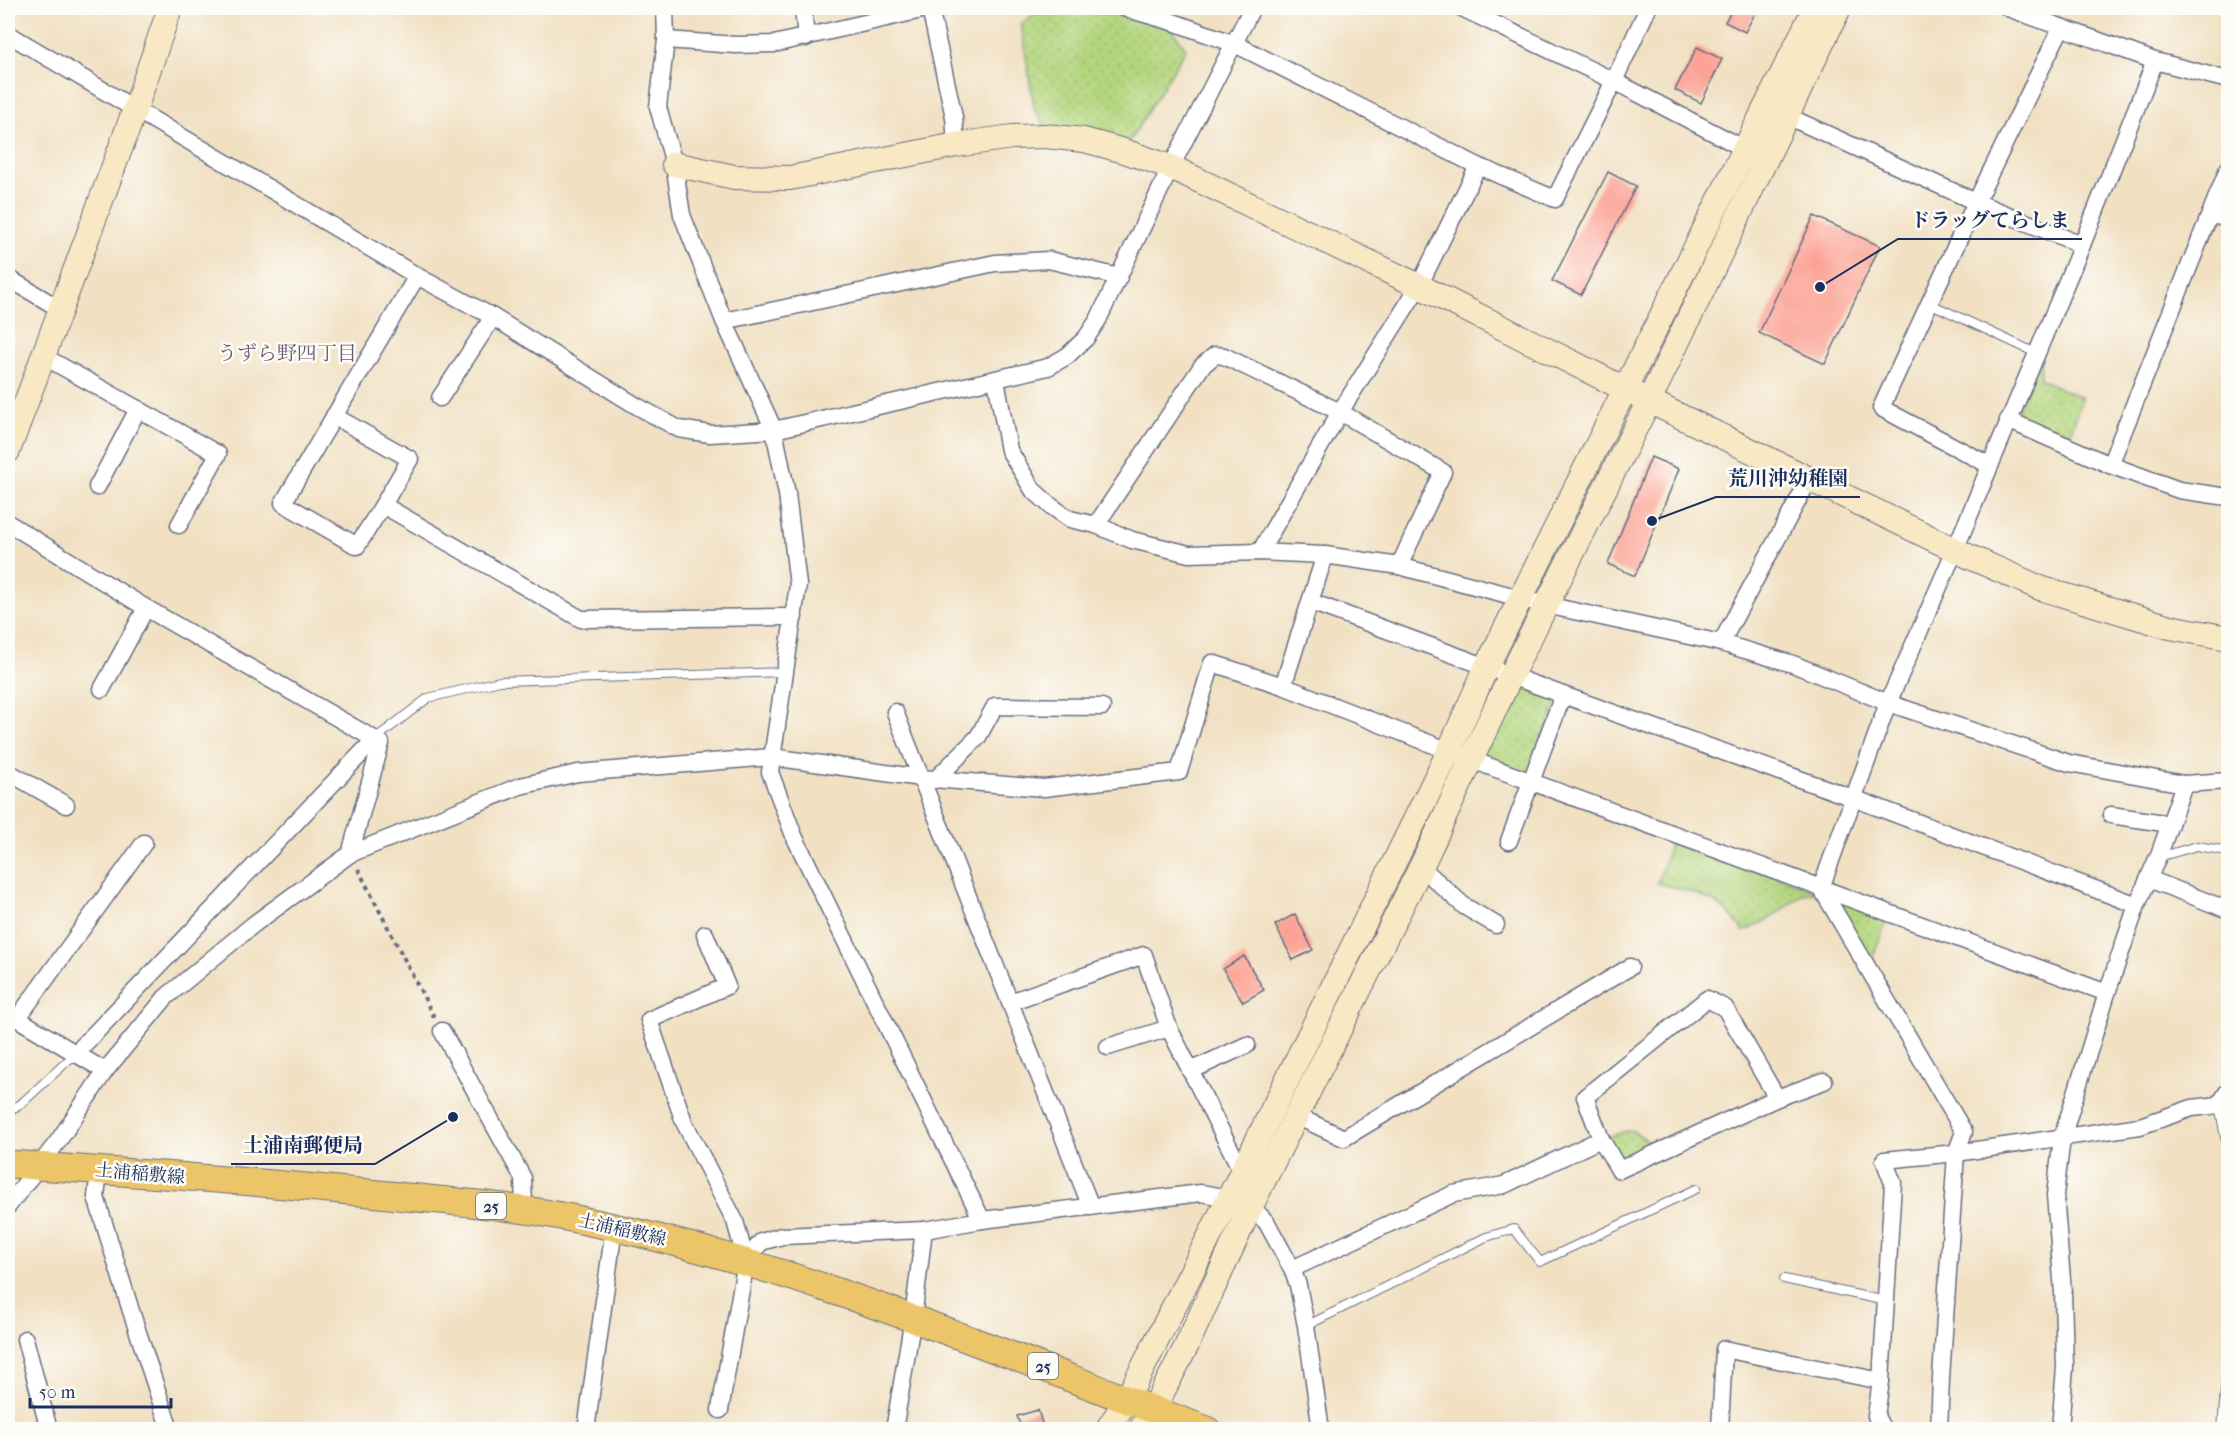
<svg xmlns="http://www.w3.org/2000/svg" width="2236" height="1437" viewBox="0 0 2236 1437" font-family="'IM FELL French Canon','Noto Serif JP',serif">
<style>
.park{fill:url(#park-dots);stroke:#67826e;stroke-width:1.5}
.building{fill:#fca294}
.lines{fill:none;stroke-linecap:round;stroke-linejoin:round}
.lane-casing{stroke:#666d81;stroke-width:10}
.street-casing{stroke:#666d81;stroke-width:19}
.secondary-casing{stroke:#666d81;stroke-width:26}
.primary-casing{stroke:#666d81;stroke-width:29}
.path{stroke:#666d81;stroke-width:4;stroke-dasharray:4.5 4.5;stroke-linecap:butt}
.lane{stroke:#fff;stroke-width:8}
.street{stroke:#fff;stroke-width:16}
.secondary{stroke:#f8e8c3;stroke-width:24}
.primary{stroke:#edc569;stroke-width:27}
.labels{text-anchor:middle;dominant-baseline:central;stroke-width:5;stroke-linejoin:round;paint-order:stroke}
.shield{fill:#fdfcf7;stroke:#5f6c8c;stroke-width:1.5}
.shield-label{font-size:16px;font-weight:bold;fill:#1b2f5e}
.street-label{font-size:18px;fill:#1b2f5e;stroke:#fdfcf7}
.neighbourhood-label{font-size:20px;fill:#6a5771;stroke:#fdfcf7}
.leader{fill:none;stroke:#1b2f5e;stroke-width:2}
.callout-dot{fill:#1b2f5e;stroke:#fdfcf7;stroke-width:2}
.callout-label{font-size:20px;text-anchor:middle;font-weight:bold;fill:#1b2f5e;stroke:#fdfcf7;stroke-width:5;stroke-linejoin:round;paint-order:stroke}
</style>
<defs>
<pattern id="park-dots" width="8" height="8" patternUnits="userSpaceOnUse" patternTransform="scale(1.5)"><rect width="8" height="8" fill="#b3d57d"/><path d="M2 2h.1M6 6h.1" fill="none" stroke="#99b76e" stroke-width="1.8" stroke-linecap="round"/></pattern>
</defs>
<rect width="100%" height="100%" fill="#fdfcf7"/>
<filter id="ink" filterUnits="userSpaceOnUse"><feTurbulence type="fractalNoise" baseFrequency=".0167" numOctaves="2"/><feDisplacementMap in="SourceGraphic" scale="12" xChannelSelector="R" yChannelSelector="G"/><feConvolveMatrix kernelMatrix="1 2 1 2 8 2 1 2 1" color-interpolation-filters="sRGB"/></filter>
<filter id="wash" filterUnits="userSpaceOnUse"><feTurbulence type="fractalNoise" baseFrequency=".008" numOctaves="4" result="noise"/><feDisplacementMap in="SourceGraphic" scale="24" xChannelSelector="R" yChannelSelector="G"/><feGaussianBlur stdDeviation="1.35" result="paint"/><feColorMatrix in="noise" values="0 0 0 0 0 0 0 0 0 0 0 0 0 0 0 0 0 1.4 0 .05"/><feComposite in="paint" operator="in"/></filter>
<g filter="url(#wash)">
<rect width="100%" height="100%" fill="#f1e0c2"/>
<g class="park">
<polygon points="1045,8 1121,15 1172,29 1186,49 1128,144 1046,128 1034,108 1021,23"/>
<polygon points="2041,356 2040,379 2082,398 2069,438 2014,418"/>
<polygon points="1512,680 1559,698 1529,776 1477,758"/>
<path d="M1673 836 1817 891 1802 895 1771 918 1743 932C1725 899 1691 891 1657 883Z"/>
<polygon points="1827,893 1888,915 1870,966"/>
<polygon points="1631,1130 1659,1148 1623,1164 1606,1137"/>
</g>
<g id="blocks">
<g class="building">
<polygon points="1733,8 1758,8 1745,32 1725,22"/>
<polygon points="1697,47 1722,59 1701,103 1675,90"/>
<polygon points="1608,172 1636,186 1581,295 1552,281"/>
<polygon points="1814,216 1880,246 1825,364 1759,333"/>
<polygon points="1651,457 1679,469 1635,576 1608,564"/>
<polygon points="1295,914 1313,950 1293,960 1275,925"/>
<polygon points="1244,956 1264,990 1243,1002 1223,969"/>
<polygon points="1038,1410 1044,1430 1022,1430 1017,1416"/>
</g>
</g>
</g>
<g filter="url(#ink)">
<use href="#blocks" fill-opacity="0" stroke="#666d81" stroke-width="1.5"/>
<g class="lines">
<g class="lane-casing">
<g id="lane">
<polyline points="1929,303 2036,353"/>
<polyline points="375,739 428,698 500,681 784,672"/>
<polyline points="2159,857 2197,846 2228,851"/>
<polyline points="2219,1105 2225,1137 2228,1145"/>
<polyline points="8,1112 22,1103 75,1054"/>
<polyline points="1784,1279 1886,1301"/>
<polyline points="1306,1326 1486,1237 1514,1229 1540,1262 1696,1189"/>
<polyline points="2222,1430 2228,1351"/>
</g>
</g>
<g class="street-casing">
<g id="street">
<polyline points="665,8 666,40 658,107 674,164 682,215 724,321 774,430 787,494 798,585 770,772 794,836 982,1220"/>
<polyline points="803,8 806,38"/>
<polyline points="930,8 954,117 956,145"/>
<polyline points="1124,8 1173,22 1235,44 1478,166 1555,199 1614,81 1648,8"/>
<polyline points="1462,8 1614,81 1745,149"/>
<polyline points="2008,8 2155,61 2228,80"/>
<polyline points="8,34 417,276 493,317 635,405 679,429 710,434 774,430 1048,367 1067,356 1086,338 1098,320 1171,167 1252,8"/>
<polyline points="666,40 736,45 774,44 930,8 942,8"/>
<polyline points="1787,116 1976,202 2082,245"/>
<polyline points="2210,215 2228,218"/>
<polyline points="417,276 283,503 357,546 383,505 581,619 794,617"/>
<polyline points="8,278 60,309"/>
<polyline points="724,321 995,263 1049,260 1119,277"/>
<polyline points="43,356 218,454 179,525"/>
<polyline points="996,380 1009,450 1033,490 1051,506 1070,519 1096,525 1132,540 1189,554 1260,552 1325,555 1399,566 1546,605 1721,643 1793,664 1888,703 2069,763 2184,784"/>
<polyline points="440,398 493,317"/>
<polyline points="334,416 410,459 383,505"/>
<polyline points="2008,420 2110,465 2179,490 2228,497"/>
<polyline points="1989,465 1881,408 1976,202 2061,28"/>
<polyline points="2110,465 2228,169"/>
<polyline points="97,487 138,409"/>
<polyline points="8,523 146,608 381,743 350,854"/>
<polyline points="1096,525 1202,366 1215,355 1224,356 1340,412 1443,472 1399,566"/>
<polyline points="1260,552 1340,412 1419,286 1478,166"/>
<polyline points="1325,555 1283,686 1472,760 2107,993"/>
<polyline points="1311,602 1563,695 1509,841"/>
<polyline points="1721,643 1810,478"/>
<polyline points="102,689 146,608"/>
<polyline points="1563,695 1853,798 2137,905"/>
<polyline points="895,712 1091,1207"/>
<polyline points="8,772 66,805"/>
<polyline points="935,780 978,737 995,706 1102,707"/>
<polyline points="2111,815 2170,824"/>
<polyline points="1421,867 1464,906 1496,925"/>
<polyline points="2149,879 2228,910"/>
<polyline points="1821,888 1888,703 1955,550 2082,245 2155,61"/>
<polyline points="1821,888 1964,1132 1956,1153 1941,1378 1939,1430"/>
<polyline points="705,934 727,986 649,1020 684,1122 735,1221 746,1261 720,1410"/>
<polyline points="1010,1002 1144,955 1169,1028 1242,1172"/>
<polyline points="8,1013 105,1071"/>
<polyline points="17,1019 144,843"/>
<polyline points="442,1031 523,1178 524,1209"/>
<polyline points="1108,1047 1169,1028"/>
<polyline points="75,1054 375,739"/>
<polyline points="1190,1071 1247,1045"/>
<polyline points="1777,1098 1824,1081"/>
<polyline points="1296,1116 1344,1138 1630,967"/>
<polyline points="99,1170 96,1197 131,1311 170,1430"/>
<polyline points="8,1206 59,1140 105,1071 166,997 254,924 350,854 520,786 578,773 772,757 921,778 1044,788 1179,772 1212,663 1283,686"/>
<polyline points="746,1261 761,1242 782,1236 924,1230 982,1220 1201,1193 1229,1198 1251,1206 1267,1223 1292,1269 1298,1285 1306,1326 1321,1430"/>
<polyline points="1292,1269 1453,1194 1504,1185 1601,1139 1585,1097 1707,999 1725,1008 1777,1098 1619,1170 1601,1139"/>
<polyline points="25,1339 49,1430"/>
<polyline points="1881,1381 1876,1416 1883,1430"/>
<polyline points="586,1430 614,1228"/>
<polyline points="894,1430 913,1318 924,1230"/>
<polyline points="1720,1430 1724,1349 1881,1381 1893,1183 1884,1160 1956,1153 2140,1126 2192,1108 2219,1105 2228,1091"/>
<polyline points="2060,1430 2065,1367 2063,1292 2055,1195 2062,1138 2107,993 2137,905 2160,852 2184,784 2228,781"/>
</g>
</g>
<g class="secondary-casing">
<g id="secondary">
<polyline points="674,164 734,177 790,178 956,145 1012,137 1045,136 1084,140 1124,151 1171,167 1419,286 1649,401 1970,557 2040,588 2170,627 2228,638"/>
<polyline points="8,451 135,109 170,8"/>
<polyline points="1107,1430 1127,1399 1229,1198 1449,751 1487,666 1815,8"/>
<polyline points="1140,1430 1153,1410 1186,1347 1251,1206 1421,867 1511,675 1649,401 1839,8"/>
</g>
</g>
<g class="primary-casing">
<path id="primary" d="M8 1164C138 1173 268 1182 398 1196 456 1202 514 1206 571 1218 791 1262 997 1352 1207 1430"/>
</g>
<polyline class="path" points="358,869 434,1017"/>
<use href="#lane" class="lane"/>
<use href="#street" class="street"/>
<use href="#secondary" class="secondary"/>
<use href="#primary" class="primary"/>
</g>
</g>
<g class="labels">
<g class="shield">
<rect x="476" y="1193" width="30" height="26" rx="4.5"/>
<rect x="1028" y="1353" width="30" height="26" rx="4.5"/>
</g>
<g class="shield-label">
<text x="491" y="1206">25</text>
<text x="1043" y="1366">25</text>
</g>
<g class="street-label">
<text transform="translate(140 1174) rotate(5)">土浦稲敷線</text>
<text transform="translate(622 1230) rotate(13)">土浦稲敷線</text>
</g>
<g class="neighbourhood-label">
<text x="287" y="353">うずら野四丁目</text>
</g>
</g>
<path class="leader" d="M1820 287L1898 239H2082M1652 521L1716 497H1860M453 1117L375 1164H231"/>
<g class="callout-dot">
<circle cx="1820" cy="287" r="6"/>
<circle cx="1652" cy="521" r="6"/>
<circle cx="453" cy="1117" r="6"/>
</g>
<g class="callout-label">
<text x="1990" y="227">ドラッグてらしま</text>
<text x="1788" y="485">荒川沖幼稚園</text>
<text x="303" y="1152">土浦南郵便局</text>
</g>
<rect width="2236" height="1437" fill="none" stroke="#fdfcf7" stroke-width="30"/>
<path d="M30 1398v9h141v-9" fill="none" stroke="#1b2f5e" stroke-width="3"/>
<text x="39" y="1398" font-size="18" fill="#1b2f5e" stroke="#fdfcf7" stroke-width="4.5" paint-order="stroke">50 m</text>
</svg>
